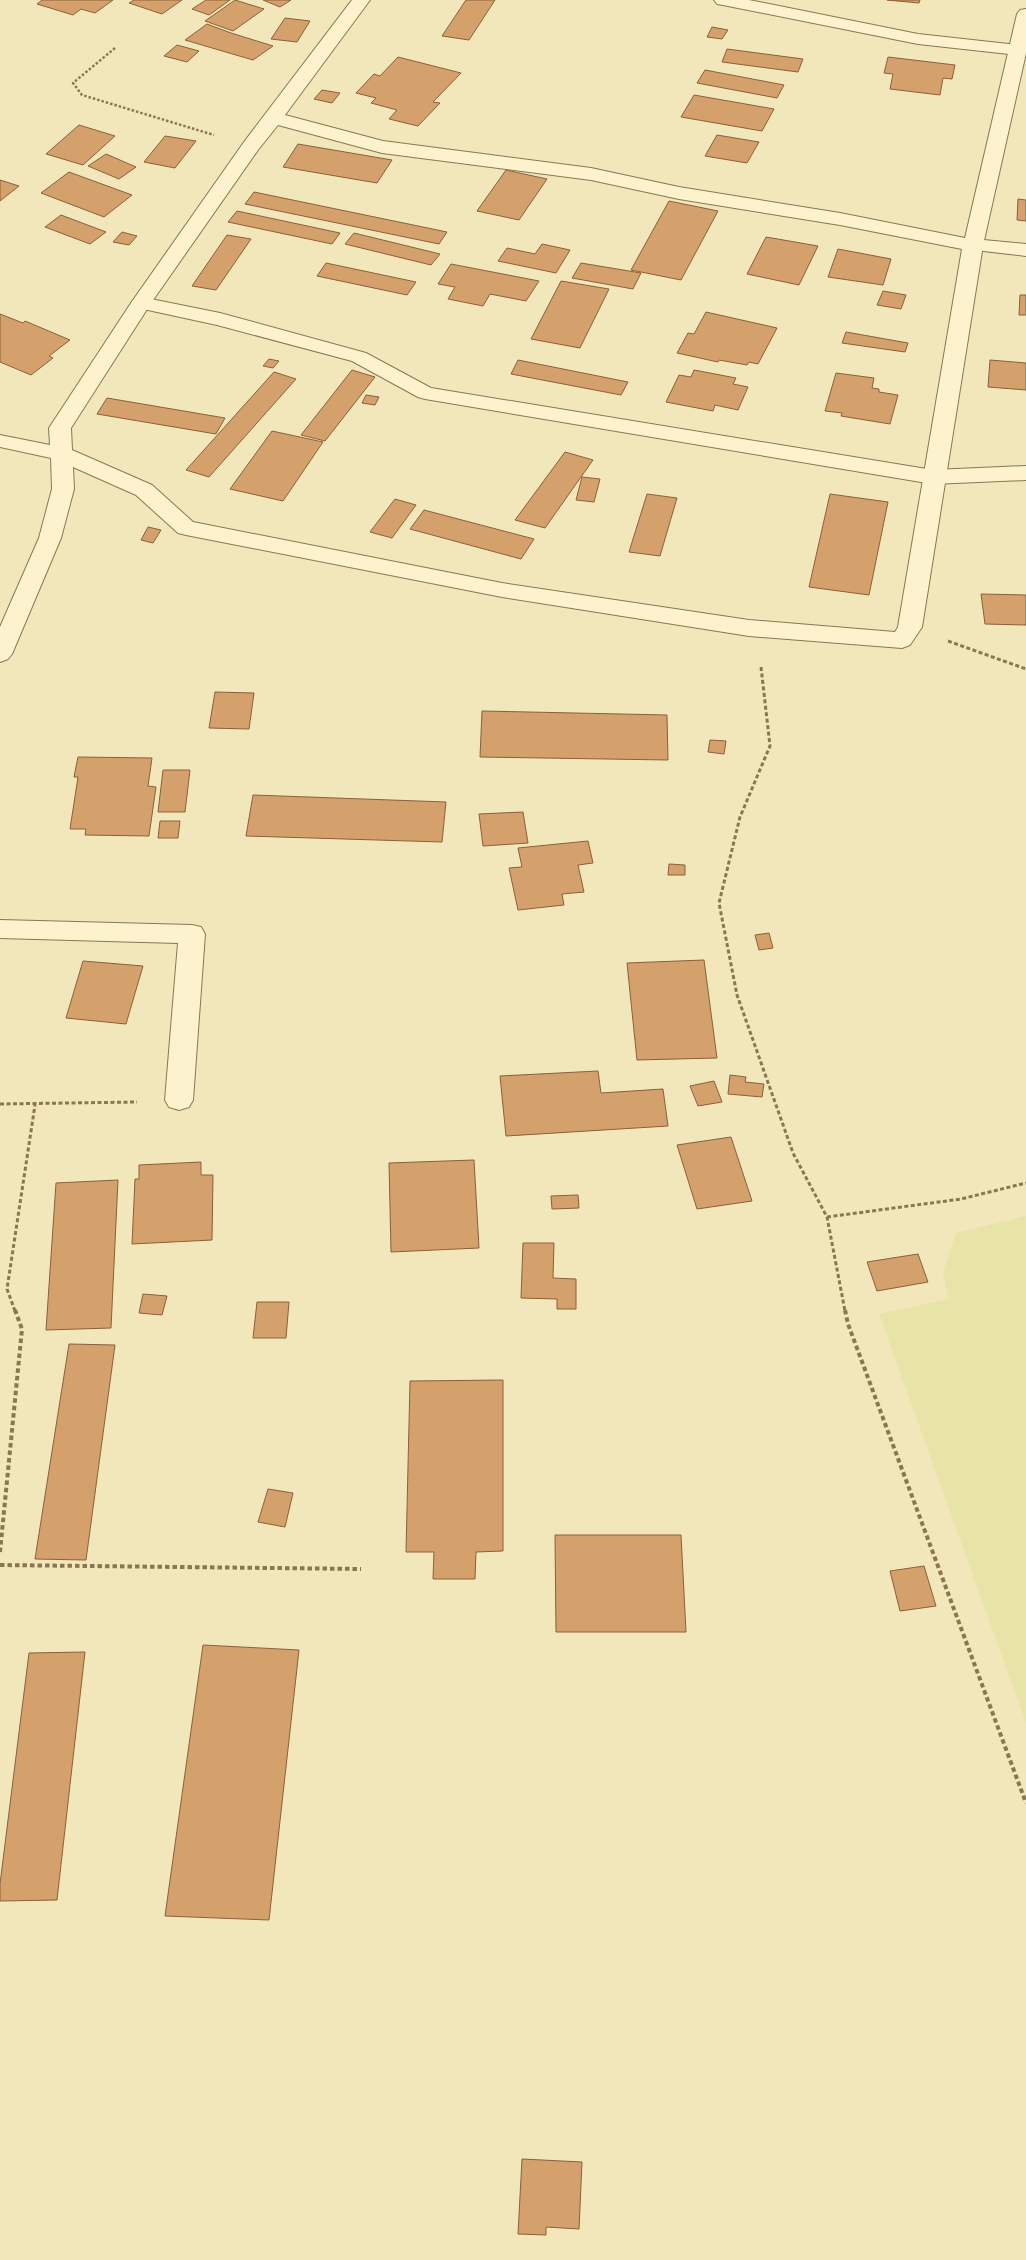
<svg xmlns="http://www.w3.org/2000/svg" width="1026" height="2260" font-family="'Noto Serif',serif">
  <rect width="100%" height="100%" fill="#f2e6bb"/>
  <path fill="#e8e4a7" d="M1026,1216V1723L879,1314L949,1299L943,1273L956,1233Z"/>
  <g fill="#d4a16c" stroke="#8c6037">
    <path d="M42,0H113L95,13L81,9L73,15L37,4Z"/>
    <path d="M134,0H182L162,14L129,3Z"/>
    <path d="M206,0H230L209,15L192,9Z"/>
    <path d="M235,0L264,9L233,31L205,21Z"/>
    <path d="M263,0H291L280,7Z"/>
    <path d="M466,0H495L469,40L442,36Z"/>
    <path d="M887,0H920L919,3Z"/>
    <path d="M285,18L310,21L297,42L271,39Z"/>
    <path d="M207,24L231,33L273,46L253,60L185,40Z"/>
    <path d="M712,27L728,30L722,39L707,37Z"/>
    <path d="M177,45L199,51L187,62L164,56Z"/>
    <path d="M727,49L803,59L798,72L722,62Z"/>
    <path d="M398,57L461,73L433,102L440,103L418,126L389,119L397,110L371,103L376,98L356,93L374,74L380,76Z"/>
    <path d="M888,57L955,65L952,79L943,78L940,95L890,89L893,74L884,73Z"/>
    <path d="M705,70L784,85L777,98L697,83Z"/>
    <path d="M322,90L340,93L332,103L314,99Z"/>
    <path d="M694,95L774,109L762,131L681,117Z"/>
    <path d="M79,125L115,136L83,165L46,154Z"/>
    <path d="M717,135L759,142L747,163L705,156Z"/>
    <path d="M165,136L196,141L175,168L144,162Z"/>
    <path d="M298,144L392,160L377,183L283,167Z"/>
    <path d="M106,154L136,167L119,179L88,166Z"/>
    <path d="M506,170L547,179L519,220L477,211Z"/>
    <path d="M69,172L132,195L104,217L41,193Z"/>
    <path d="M0,180L19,186L0,201Z"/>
    <path d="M254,192L447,232L439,244L245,204Z"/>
    <path d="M1018,199L1026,200V221L1017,220Z"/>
    <path d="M669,201L718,211L681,280L631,270Z"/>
    <path d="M237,211L340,233L332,244L228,222Z"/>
    <path d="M61,215L106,232L90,244L45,227Z"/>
    <path d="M122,232L137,236L129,245L113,242Z"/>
    <path d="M354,233L440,254L431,265L345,244Z"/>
    <path d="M227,235L251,239L216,290L192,286Z"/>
    <path d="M766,237L818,246L799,285L747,274Z"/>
    <path d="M542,244L570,250L556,273L498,261L507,248L535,254Z"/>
    <path d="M838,249L891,259L883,285L828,277Z"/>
    <path d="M326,263L416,282L407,295L317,276Z"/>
    <path d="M581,263L641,273L633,289L572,278Z"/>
    <path d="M451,264L539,281L526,301L490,294L483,306L448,299L455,287L438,284Z"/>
    <path d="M561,281L609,289L580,348L531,339Z"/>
    <path d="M883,291L906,295L901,309L877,305Z"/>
    <path d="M1020,295H1026V315H1019Z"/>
    <path d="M706,312L777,328L758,364L749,362L747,365L719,360L718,362L677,353L688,333L694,334Z"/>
    <path d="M0,314L23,323L25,321L70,340L49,356L53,358L31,375L0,362Z"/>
    <path d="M846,332L908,343L905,352L842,343Z"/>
    <path d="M269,359L279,361L273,368L263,366Z"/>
    <path d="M518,360L628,382L621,395L511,374Z"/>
    <path d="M990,360L1026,363V390L988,387Z"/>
    <path d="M352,370L375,377L325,441L301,435Z"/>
    <path d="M694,370L736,378L733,384L748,387L738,410L715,405L713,411L666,402L679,375L691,377Z"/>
    <path d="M274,372L296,379L209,477L186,470Z"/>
    <path d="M836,373L874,378L872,388L879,389V392L898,395L890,424L841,416L842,413L825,411Z"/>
    <path d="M366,395L379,397L375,405L362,403Z"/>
    <path d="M107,398L225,418L216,434L97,414Z"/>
    <path d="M272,431L323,442L283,501L230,489Z"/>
    <path d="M565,452L593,460L545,528L515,520Z"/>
    <path d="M582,477L600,479L594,502L576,500Z"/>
    <path d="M647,494L677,498L660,556L629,552Z"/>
    <path d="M830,494L888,502L869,595L809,587Z"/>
    <path d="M395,499L416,505L392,538L370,532Z"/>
    <path d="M424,510L534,539L521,559L410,529Z"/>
    <path d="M148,527L161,530L153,543L141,540Z"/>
    <path d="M981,594L1026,595V625L985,624Z"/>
    <path d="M215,692L254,693L249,729L209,728Z"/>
    <path d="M482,711L667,715L668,760L480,757Z"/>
    <path d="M710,740L726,741L724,754L708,752Z"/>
    <path d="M78,757L152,758L148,786L156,787L149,836L85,835L86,829H70L78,777H74Z"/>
    <path d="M163,770H190L185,812H158Z"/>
    <path d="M253,795L446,802L442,842L246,836Z"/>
    <path d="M523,812L528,843L483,846L479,814Z"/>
    <path d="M160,821H180L178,838H158Z"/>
    <path d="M588,841L593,863L578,865L584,892L562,894L564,905L518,910L509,868L522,867L518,848Z"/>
    <path d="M669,864L685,865V875H668Z"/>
    <path d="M769,933L773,948L759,950L755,935Z"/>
    <path d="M704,960L717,1058L637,1060L627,963Z"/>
    <path d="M83,961L143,966L126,1024L66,1018Z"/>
    <path d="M598,1071L601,1093L663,1089L668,1126L506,1136L500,1076Z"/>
    <path d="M730,1075L746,1077L745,1082L764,1084L762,1097L728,1094Z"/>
    <path d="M714,1081L722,1102L698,1106L690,1086Z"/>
    <path d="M731,1137L752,1201L697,1209L677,1145Z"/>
    <path d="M474,1160L479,1248L391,1252L389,1163Z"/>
    <path d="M201,1162V1175H213L212,1240L132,1244L135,1179H139V1165Z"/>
    <path d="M118,1180L111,1328L46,1330L56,1183Z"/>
    <path d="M578,1195L579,1208L552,1209L551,1196Z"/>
    <path d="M523,1243H554L553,1278L576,1279V1309H557V1299L521,1298Z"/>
    <path d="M918,1254L928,1282L877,1291L867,1262Z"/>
    <path d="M143,1294L167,1296L162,1315L139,1313Z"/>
    <path d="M257,1302H289L286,1338H253Z"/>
    <path d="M69,1344L115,1345L86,1560L35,1559Z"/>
    <path d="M503,1380V1551L476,1552L475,1579H433L434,1552H406L410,1381Z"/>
    <path d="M268,1489L293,1493L285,1527L258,1522Z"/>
    <path d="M555,1535H681L686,1632H556Z"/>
    <path d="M924,1566L936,1606L900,1611L890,1571Z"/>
    <path d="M203,1645L299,1650L269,1920L165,1916Z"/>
    <path d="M85,1652L57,1900L0,1901V1884L29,1653Z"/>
    <path d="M522,2159L582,2162L579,2229L546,2227V2235L518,2234Z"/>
  </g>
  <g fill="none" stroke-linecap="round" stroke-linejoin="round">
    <defs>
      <g id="lane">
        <path d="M714,0H749L918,34L1018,45L1024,46L1026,51L1018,55L918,44L723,5L717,4Z"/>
        <path d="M973,239L1026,244V256L966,249L963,245L966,241Z"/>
        <path d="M141,297L220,313L366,353L431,388L933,470L1026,466V480L933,484L425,399L418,397L352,361L217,325L134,307L131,303L134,299Z"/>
        <path d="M0,920L192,925L201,927L205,934L193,1100L189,1107L179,1110L169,1107L165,1100L178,943L0,938Z"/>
      </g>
      <path id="street" d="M352,0H370L285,115L383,141L591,168L679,187L840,213L965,238L1017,14L1020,10L1026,9V53L983,245L922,627L910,645L902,648L749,636L502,597L186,535L178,533L136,495L73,467L74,489L61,538L12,654L8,659L0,662V627L39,538L52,489L51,458L0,447V435L50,445L49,428L131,303L244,142ZM278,125L382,153L591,180L679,199L840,225L962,249L898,627L895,632L749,620L502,583L193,522L152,485L72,450L71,428L151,303L258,150Z"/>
    </defs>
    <use href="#lane" stroke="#8a7653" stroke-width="2"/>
    <use href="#street" stroke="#8a7653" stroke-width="2"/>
    <path stroke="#8a7653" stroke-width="2.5" stroke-dasharray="2.5 2" stroke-linecap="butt" d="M115,48L73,83L82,95L214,135"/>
    <g stroke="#8a7653" stroke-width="3" stroke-dasharray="4 2.5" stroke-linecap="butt">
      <path d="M948,641L1026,669"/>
      <path d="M761,667L770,746L740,817L719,903L737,995L793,1153L827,1217L845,1311"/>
      <path d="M0,1104L137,1102"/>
      <path d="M827,1217L961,1199L1026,1183"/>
      <path d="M15,1311L7,1289L35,1105"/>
    </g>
    <g stroke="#8a7653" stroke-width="4" stroke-dasharray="4.5 3" stroke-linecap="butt">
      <path d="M845,1310L848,1324L1026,1803"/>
      <path d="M0,1552L22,1329L15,1310"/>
      <path d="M0,1565L361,1569"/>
    </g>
    <use href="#lane" fill="#fcf3ce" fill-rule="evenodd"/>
    <use href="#street" fill="#fcf3ce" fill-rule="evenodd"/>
  </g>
</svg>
